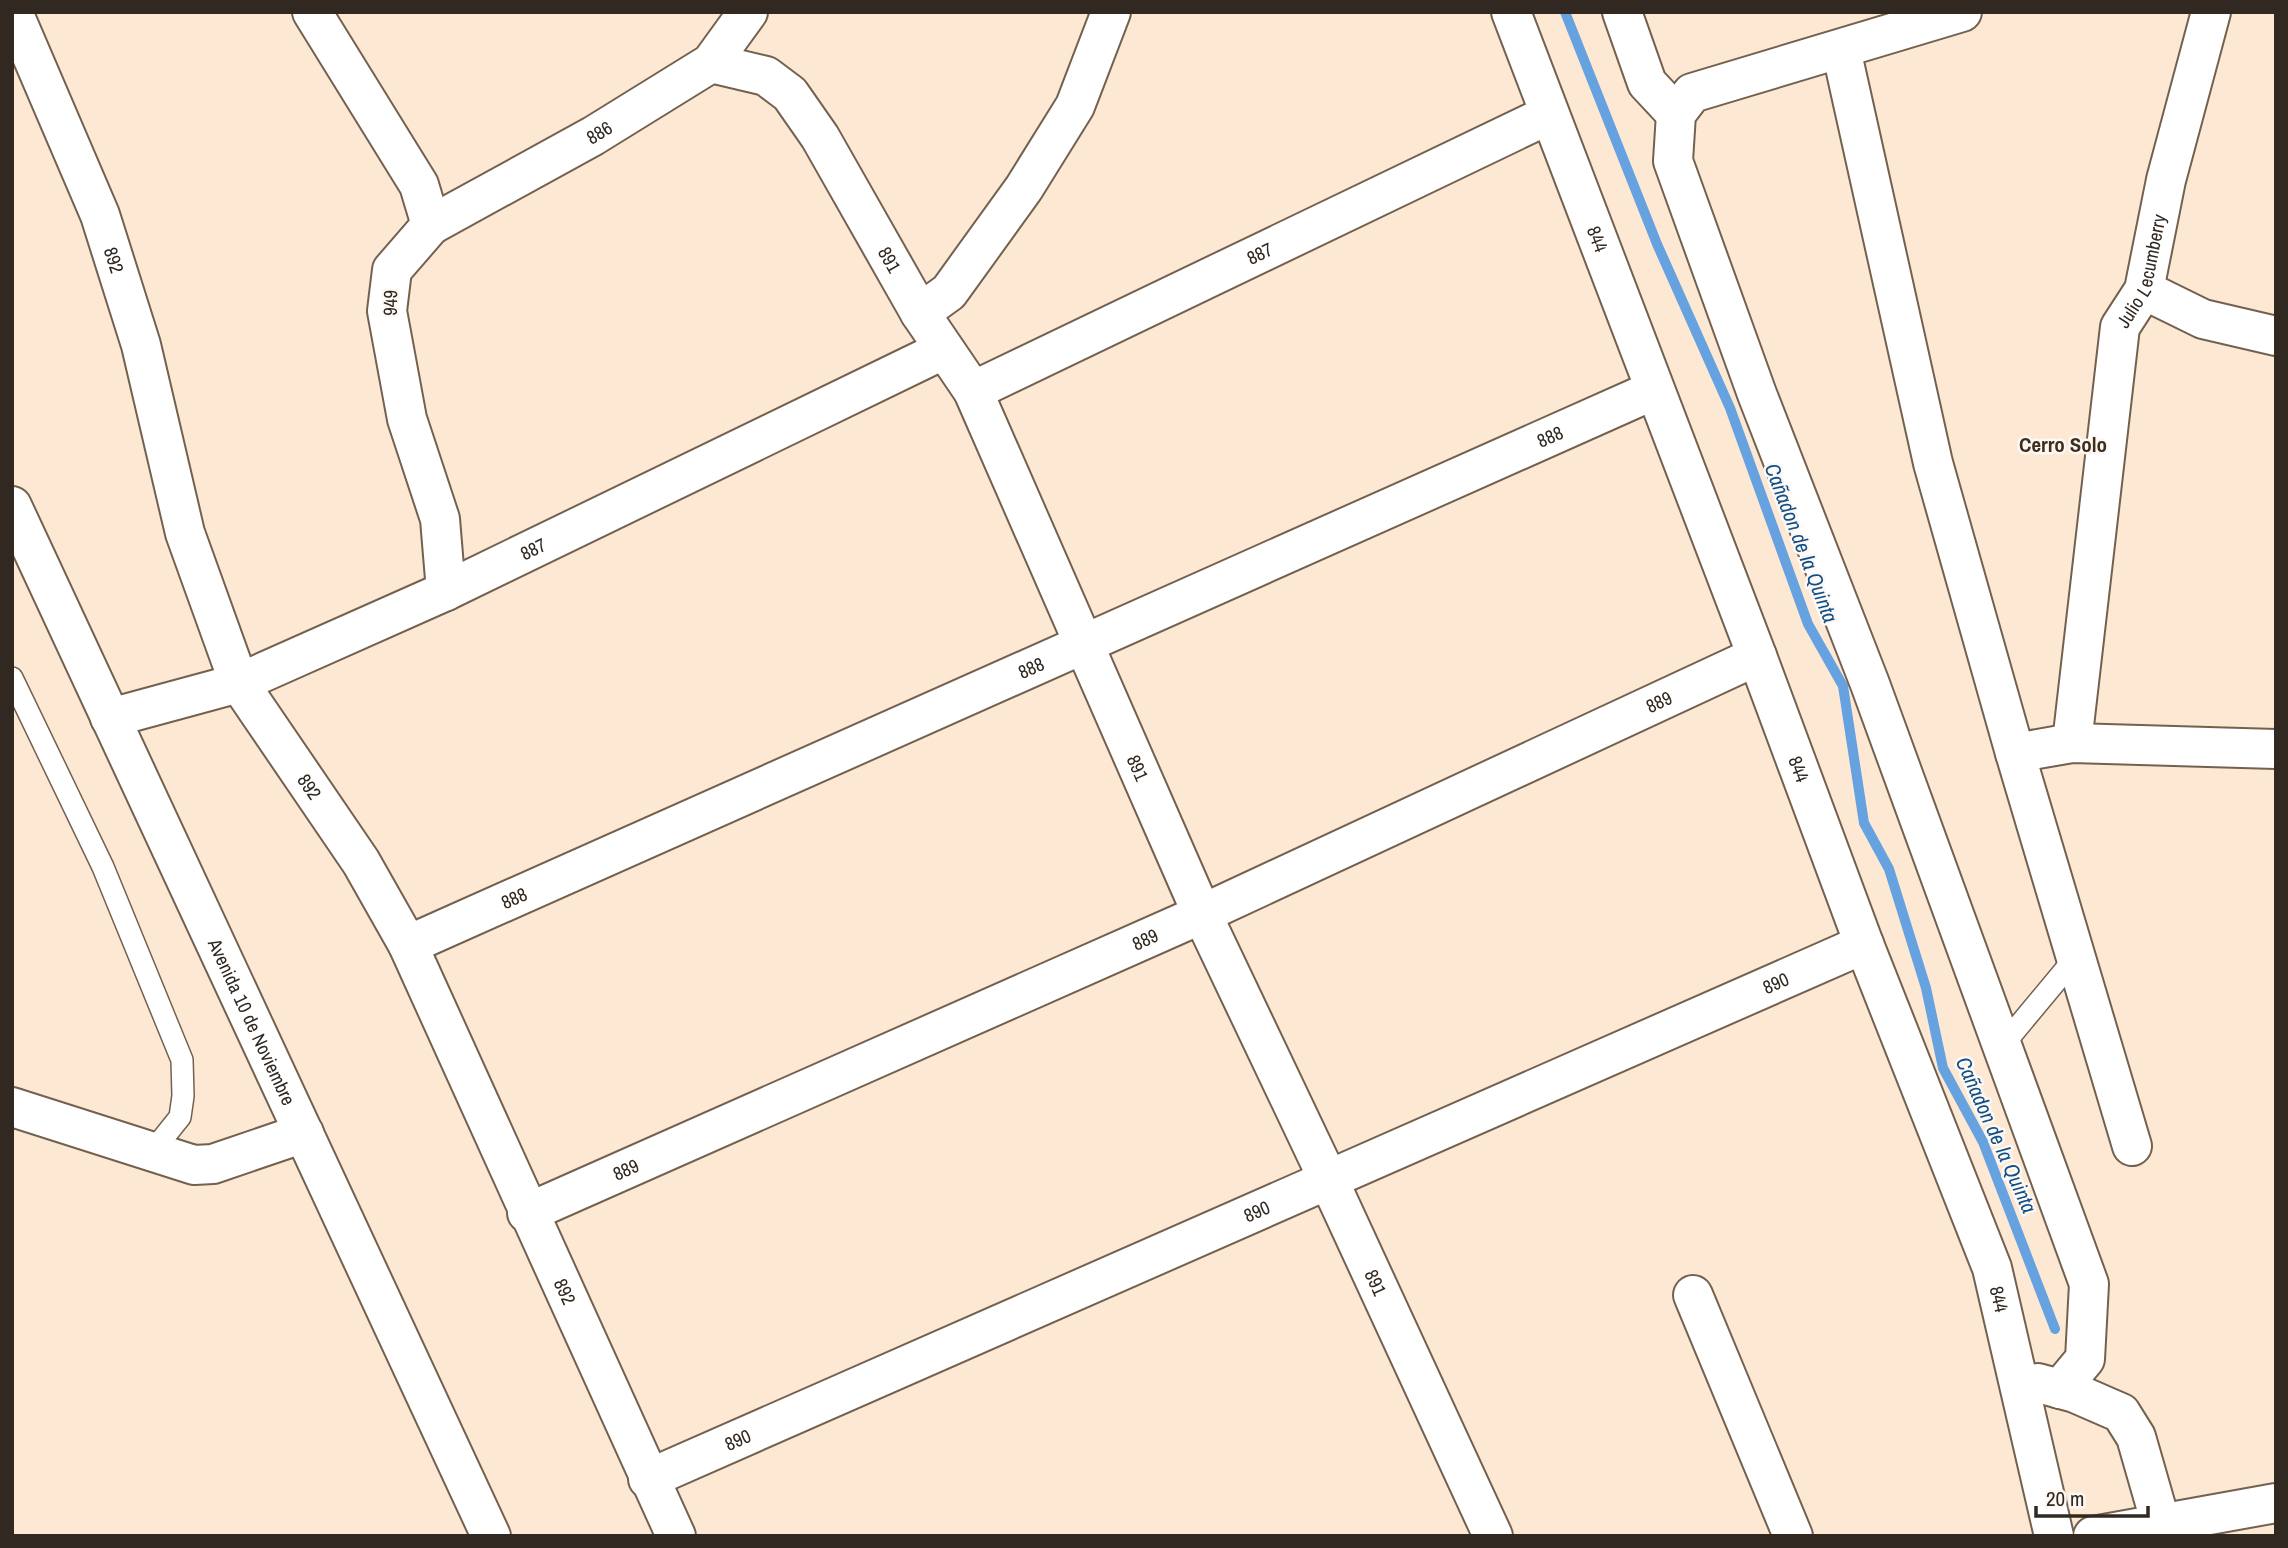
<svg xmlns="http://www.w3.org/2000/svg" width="2288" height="1548" font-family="'Archivo Narrow',sans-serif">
  <rect width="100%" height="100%" fill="#fde8d4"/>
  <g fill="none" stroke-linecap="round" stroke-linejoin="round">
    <path stroke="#66a2df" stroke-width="10" d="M1565,12L1657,244L1730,408L1808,624L1843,686L1864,823L1889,869L1926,988L1943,1068L1983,1142L2055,1329"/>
    <defs>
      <g id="lane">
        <path d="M12,678L103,867L182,1060L183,1096L180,1117L152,1152"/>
        <path d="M2002,1046L2076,957"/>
      </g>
      <g id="street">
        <path id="s1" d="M13,12L100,215L141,345L185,533L239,683L361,862L408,945L676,1536"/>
        <path d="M312,12L419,185L431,225L392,270L387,311L407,419L440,519L446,591"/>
        <path id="s2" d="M1511,12L1757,656L1864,944L1992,1268L2054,1536"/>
        <path d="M1622,12L1647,83L1676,114"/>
        <path d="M1962,12L1692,93L1676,114L1673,161L1757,394L1870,684L2089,1284L2085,1359L2060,1389"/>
        <path d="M1841,49L1933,463L2015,753L2132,1146"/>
        <path id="s3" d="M711,63L766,76L790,94L820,137L920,313L973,391L1202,914L1329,1181L1493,1536"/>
        <path id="s4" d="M431,225L593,136L711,63L748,12"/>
        <path d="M2144,290L2203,319L2276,336"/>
        <path d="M920,313L949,292L1024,188L1075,106L1111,12"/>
        <path id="s5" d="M973,391L1548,115"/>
        <path id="s6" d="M110,718L239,683L446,591L943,350"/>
        <path id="s7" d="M2072,743L2120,327L2144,290L2166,180L2211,12"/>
        <path d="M2015,753L2072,743L2276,749"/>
        <path id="s8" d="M408,945L1654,390"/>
        <path d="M12,1107L194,1165L213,1164L304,1133"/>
        <path id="s9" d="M527,1213L1202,914L1757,656"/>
        <path d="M1693,1295L1793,1536"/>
        <path d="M2038,1383L2075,1393L2121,1413L2136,1437L2161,1524"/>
        <path id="s10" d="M648,1479L1864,944"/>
        <path d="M2093,1536L2276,1503"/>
      </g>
      <g id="secondary">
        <path id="s11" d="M12,506L491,1536"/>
      </g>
    </defs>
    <use href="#lane" stroke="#736150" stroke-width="24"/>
    <use href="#street" stroke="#736150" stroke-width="42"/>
    <use href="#secondary" stroke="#736150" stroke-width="42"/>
    <use href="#lane" stroke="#fff" stroke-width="21"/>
    <use href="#street" stroke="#fff" stroke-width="38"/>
    <use href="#secondary" stroke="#fff" stroke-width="38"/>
  </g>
  <g text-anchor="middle" stroke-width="5" stroke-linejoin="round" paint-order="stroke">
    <g font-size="19" fill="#302821" stroke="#fdf8f4">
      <text dy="7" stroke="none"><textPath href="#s4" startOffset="192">886</textPath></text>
      <text dy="7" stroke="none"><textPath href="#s2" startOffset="243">844</textPath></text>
      <text dy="7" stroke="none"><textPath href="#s5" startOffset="318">887</textPath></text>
      <text dy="7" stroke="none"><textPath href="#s3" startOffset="280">891</textPath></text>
      <text dy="7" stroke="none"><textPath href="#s1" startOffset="268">892</textPath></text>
      <text dy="7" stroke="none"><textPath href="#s7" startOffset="480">Julio Lecumberry</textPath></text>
      <text transform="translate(390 303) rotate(-89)" y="7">949</text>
      <text dy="7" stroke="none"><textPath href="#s8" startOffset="1250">888</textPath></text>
      <text dy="7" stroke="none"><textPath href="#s6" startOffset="457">887</textPath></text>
      <text dy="7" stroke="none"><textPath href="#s8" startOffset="682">888</textPath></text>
      <text dy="7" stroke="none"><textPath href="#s9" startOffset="1242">889</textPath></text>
      <text dy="7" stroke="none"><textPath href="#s3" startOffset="847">891</textPath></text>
      <text dy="7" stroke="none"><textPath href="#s2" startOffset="810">844</textPath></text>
      <text dy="7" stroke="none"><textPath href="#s1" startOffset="835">892</textPath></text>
      <text dy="7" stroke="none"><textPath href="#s8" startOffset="116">888</textPath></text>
      <text dy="7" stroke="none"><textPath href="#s9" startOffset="676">889</textPath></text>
      <text dy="7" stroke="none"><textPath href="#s10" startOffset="1232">890</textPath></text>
      <text dy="7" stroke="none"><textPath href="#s11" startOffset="569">Avenida 10 de Noviembre</textPath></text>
      <text dy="7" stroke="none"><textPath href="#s9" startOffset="108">889</textPath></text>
      <text dy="7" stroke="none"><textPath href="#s10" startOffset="665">890</textPath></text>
      <text dy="7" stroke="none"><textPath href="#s3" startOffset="1414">891</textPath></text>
      <text dy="7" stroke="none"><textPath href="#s1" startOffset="1402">892</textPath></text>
      <text dy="7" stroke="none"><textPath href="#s2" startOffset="1377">844</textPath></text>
      <text dy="7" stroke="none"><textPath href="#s10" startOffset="98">890</textPath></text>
    </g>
    <g font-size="21" font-weight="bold" fill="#3d2e1e" stroke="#fdf8f4">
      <text x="2063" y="452">Cerro Solo</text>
    </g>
    <g font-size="21" font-style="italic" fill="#0f5089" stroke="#fdf8f4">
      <text transform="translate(1801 543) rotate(69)" y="7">Cañadon de la Quinta</text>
      <text transform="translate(1996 1135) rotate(66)" y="7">Cañadon de la Quinta</text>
    </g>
  </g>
  <rect width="2288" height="1548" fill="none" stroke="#302821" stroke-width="28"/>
  <path d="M2036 1506v10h112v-10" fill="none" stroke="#302821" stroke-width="3.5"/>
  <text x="2046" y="1506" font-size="21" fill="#302821" stroke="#fdf8f4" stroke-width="5" paint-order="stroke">20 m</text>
</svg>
